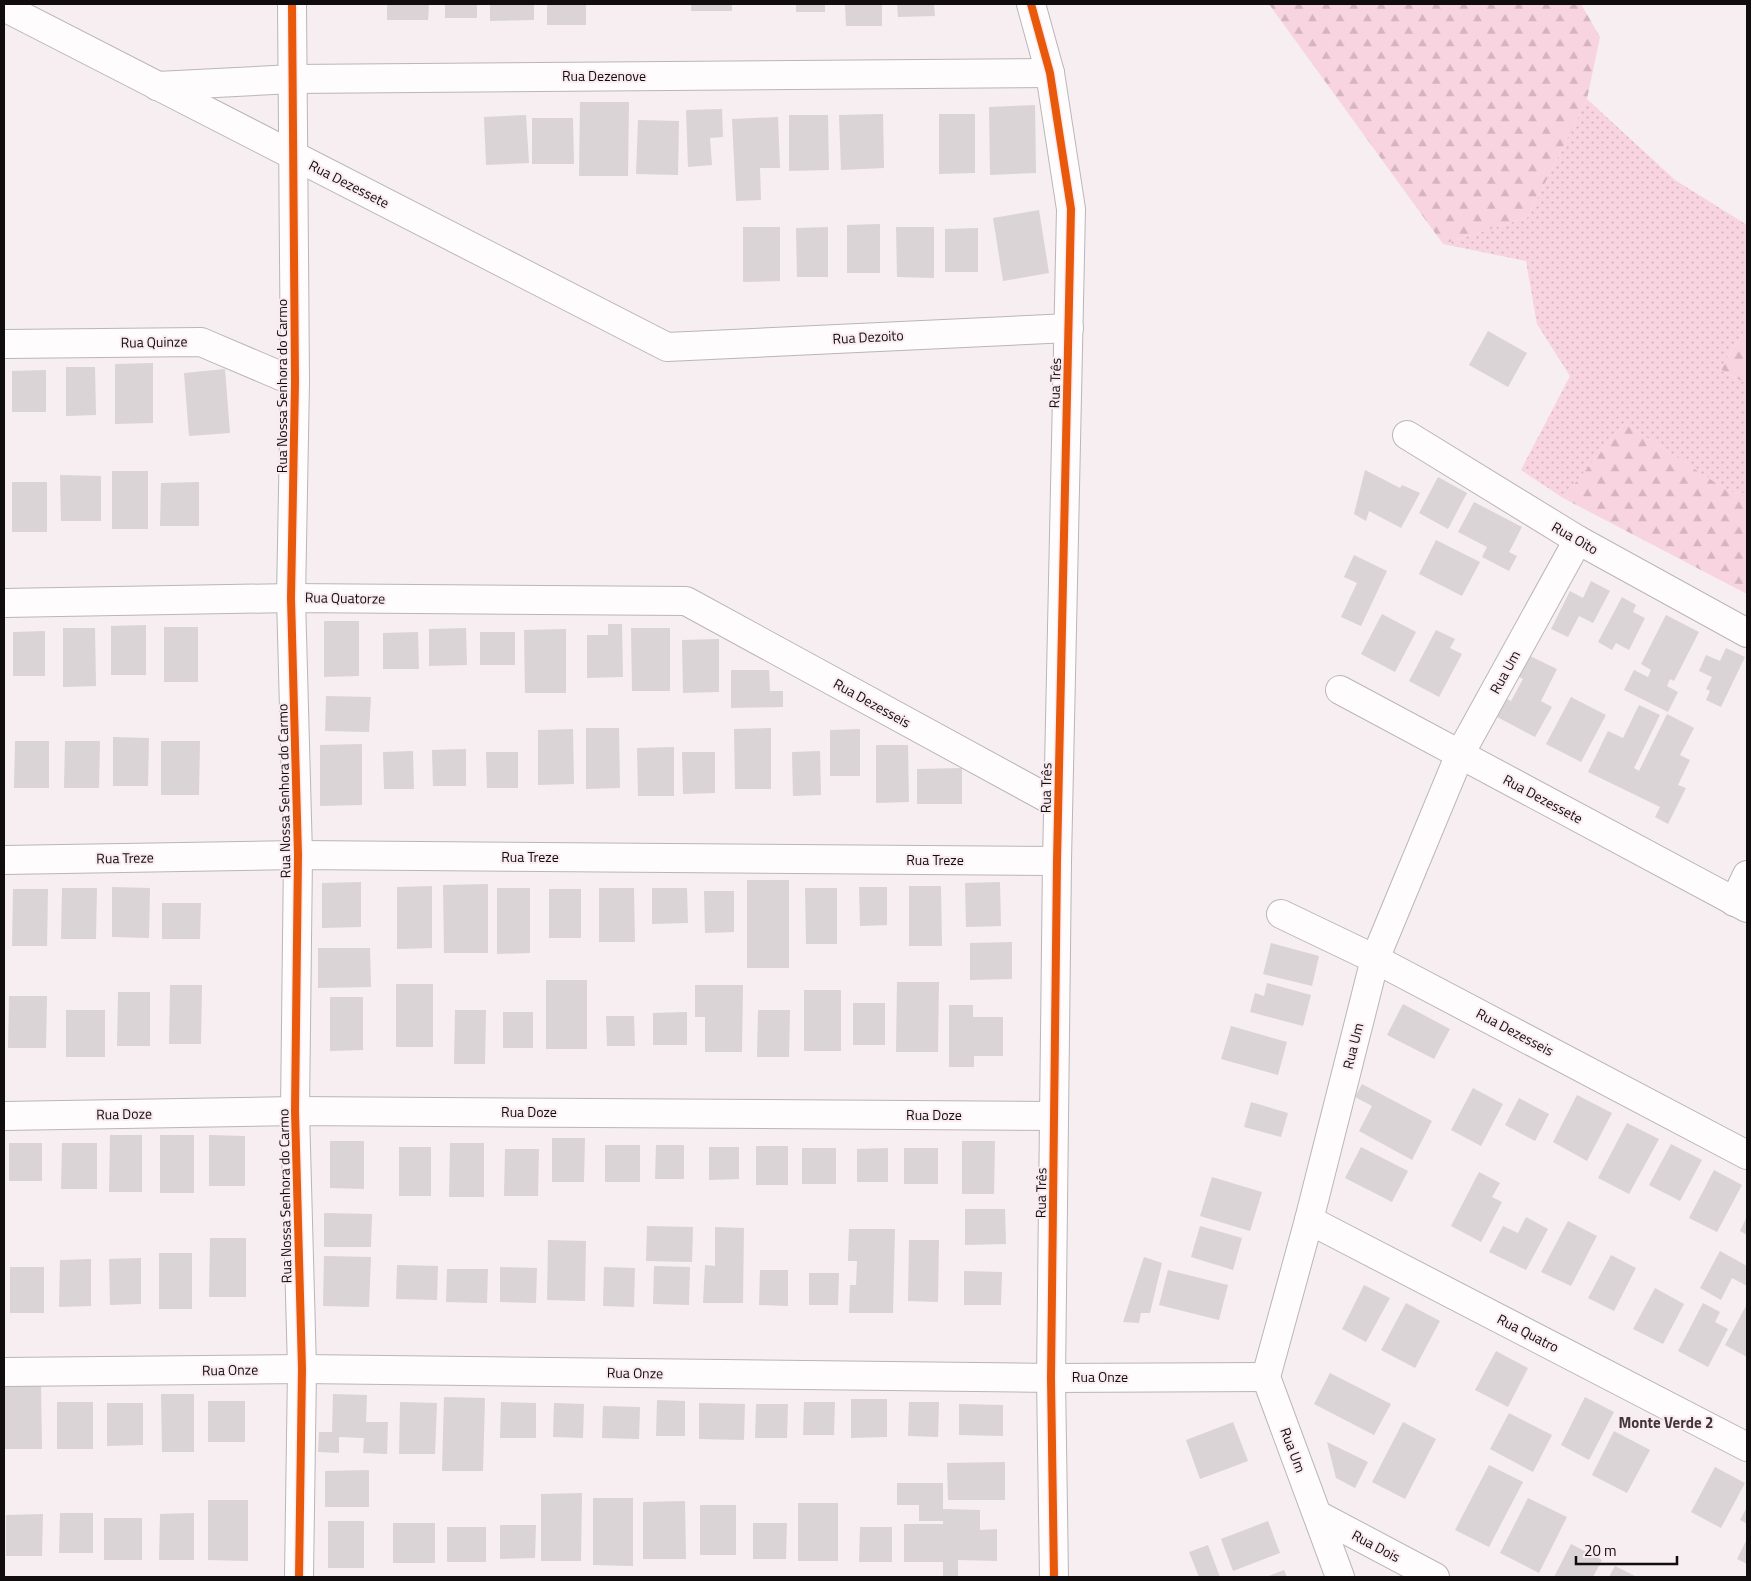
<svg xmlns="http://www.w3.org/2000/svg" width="1751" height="1581" font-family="'Titillium Web',sans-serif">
  <defs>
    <pattern id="grass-dots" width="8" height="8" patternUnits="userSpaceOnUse" patternTransform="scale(1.25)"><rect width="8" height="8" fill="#f8d3e0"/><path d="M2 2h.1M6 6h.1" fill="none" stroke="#d4b4bf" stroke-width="1.8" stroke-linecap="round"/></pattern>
    <pattern id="forest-firs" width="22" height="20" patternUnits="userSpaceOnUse" patternTransform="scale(1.25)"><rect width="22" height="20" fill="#f8d3e0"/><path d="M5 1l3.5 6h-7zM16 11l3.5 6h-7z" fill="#d4b4bf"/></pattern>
  </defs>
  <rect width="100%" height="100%" fill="#f6eef1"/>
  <path fill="url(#grass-dots)" d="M1587,99L1675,180L1747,225V327L1720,369L1747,384V491L1746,493L1730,492L1624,423L1563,498L1521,470L1570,376L1537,324L1526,261L1443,244L1528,217Z"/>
  <g fill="url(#forest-firs)">
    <path d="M1269,4H1581L1600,37L1587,99L1528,217L1443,244Z"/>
    <path d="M1747,327V384L1720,369Z"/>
    <path d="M1624,423L1730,492L1745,493L1747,491V594L1563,498Z"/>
  </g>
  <g fill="#dad4d6">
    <path d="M387,4H429L428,20H387Z"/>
    <rect x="445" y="4" width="32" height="14"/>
    <path d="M490,4H534V20L490,21Z"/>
    <rect x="547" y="4" width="39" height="21"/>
    <rect x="691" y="4" width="41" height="7"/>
    <rect x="796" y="4" width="29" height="8"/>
    <path d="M845,4H882V26H846Z"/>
    <path d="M897,4H934L935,16L898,17Z"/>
    <path d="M580,102H629L628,176H579Z"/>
    <path d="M1035,105L1036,173L990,175L989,107Z"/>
    <path d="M722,109L723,137L710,138L712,165L688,167L686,110Z"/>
    <path d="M883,114L884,168L841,170L839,115Z"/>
    <path d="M939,114H975V173L939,174Z"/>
    <path d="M526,115L529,163L486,165L484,117Z"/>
    <path d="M789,115H828L829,170L789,171Z"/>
    <path d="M778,117L780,168H760L761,200L736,201L732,119Z"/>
    <path d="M532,118H573L574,164H532Z"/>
    <path d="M638,120L679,121L678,175L636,174Z"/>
    <path d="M1039,210L1049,273L1003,281L993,218Z"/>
    <path d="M880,224V273H847V225Z"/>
    <path d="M743,227H780V281L743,282Z"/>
    <path d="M828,227V277H797L796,228Z"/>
    <path d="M896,227H934V278L897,277Z"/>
    <path d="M978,228V272H945V229Z"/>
    <path d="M1488,331L1527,353L1508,387L1469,365Z"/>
    <path d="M153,363V423L115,424V364Z"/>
    <path d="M66,367H95L96,415L66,416Z"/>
    <path d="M225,369L230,433L189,436L184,373Z"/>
    <path d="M46,370V412H12V371Z"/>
    <path d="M1365,470L1400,488L1402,485L1420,493L1401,528L1369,511L1366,521L1354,514Z"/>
    <rect x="112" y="471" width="36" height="58"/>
    <path d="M60,475L101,476V521H61Z"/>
    <path d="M1438,477L1467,493L1448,529L1419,513Z"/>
    <rect x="12" y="482" width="35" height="50"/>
    <path d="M199,482V526H160L161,483Z"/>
    <path d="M1474,502L1522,527L1509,552L1517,556L1509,571L1482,557L1487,547L1458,532Z"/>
    <path d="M1436,540L1480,562L1462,596L1419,574Z"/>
    <path d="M1354,555L1387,571L1361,626L1341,617L1357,583L1344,577Z"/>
    <path d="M1591,581L1610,591L1593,623L1579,616L1568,637L1551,629L1570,591L1583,598Z"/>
    <path d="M1622,597L1636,605L1633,612L1645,618L1629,650L1616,643L1612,650L1598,642Z"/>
    <path d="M1382,614L1416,632L1395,672L1361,654Z"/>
    <path d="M1666,615L1699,632L1674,681L1670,679L1667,686L1678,692L1668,712L1624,690L1634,670L1648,677L1651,670L1641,664Z"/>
    <path d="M324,621H359V676L324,677Z"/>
    <path d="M608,624H622L623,677L587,678V635H608Z"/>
    <path d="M146,625V675H111V626Z"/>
    <rect x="164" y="627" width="34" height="55"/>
    <path d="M63,628H95L96,686L63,687Z"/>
    <path d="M466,628L467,665L429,666V629Z"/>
    <path d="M631,628H670V691H632Z"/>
    <path d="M566,629V693H525L524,630Z"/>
    <path d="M1436,630L1455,639L1450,648L1462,654L1439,697L1409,681Z"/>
    <path d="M45,631V676H13V632Z"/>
    <path d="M418,632L419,669H383V633Z"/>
    <rect x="480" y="632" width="35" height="33"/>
    <path d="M719,639V692L683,693L682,640Z"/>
    <path d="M1726,648L1745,657L1721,707L1706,700L1710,691L1706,689L1712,677L1699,671L1706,655L1720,661Z"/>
    <path d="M1530,656L1557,669L1541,701L1552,707L1535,737L1497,717L1507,699L1511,701L1523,679L1519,677Z"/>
    <path d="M731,670H769L770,691H783V707L731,708Z"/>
    <path d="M326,696L371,697L369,732L325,731Z"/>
    <path d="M1571,697L1606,715L1581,762L1546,744Z"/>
    <path d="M1639,705L1660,715L1634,768L1639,771L1667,714L1694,728L1680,755L1690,760L1678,785L1686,788L1668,824L1655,817L1660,807L1588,772L1608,731L1623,738Z"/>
    <path d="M586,728H619L620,788L586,789Z"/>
    <path d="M771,728V789H735L734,729Z"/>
    <path d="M573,729L574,784L538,785V730Z"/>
    <path d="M860,729V776H830V730Z"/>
    <path d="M113,737L149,738L148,786H113Z"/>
    <path d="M15,741H49V788H14Z"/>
    <path d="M65,741H100L99,788H64Z"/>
    <path d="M161,741H200L199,795H161Z"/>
    <path d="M362,744V805L320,806V745Z"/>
    <path d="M876,745H908L909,802L876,803Z"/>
    <path d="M674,747V796H638L637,748Z"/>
    <path d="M466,749V786H433L432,750Z"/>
    <path d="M413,751L414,789H384L383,752Z"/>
    <path d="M820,751L821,795L793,796L792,752Z"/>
    <path d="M486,752H518V788H487Z"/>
    <path d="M682,752H715V793L683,794Z"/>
    <path d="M962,768V804H917V769Z"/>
    <rect x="747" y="880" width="42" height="88"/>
    <path d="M361,882V927L322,928V883Z"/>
    <path d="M1000,882L1001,926L966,927L965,883Z"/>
    <path d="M488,884V953H444L443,885Z"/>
    <path d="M432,886V948L397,949V887Z"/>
    <path d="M909,886H941L942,946H909Z"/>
    <path d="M112,887L150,888L149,938L112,937Z"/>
    <path d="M859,887H887V925L860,926Z"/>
    <path d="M62,888H97L96,939H61Z"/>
    <path d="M497,888H530V953L497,954Z"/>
    <path d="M599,888H634L635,942H599Z"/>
    <path d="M652,888H687L688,923L652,924Z"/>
    <path d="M805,888H837V944H806Z"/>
    <path d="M13,889H48L47,946H12Z"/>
    <rect x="549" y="889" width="32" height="49"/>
    <path d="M704,891H734V932L705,933Z"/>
    <path d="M162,903H201L200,939H162Z"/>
    <path d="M1012,942V979L970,980V943Z"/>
    <path d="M1271,943L1319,956L1312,986L1263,974Z"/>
    <path d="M318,948H370L371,987L318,988Z"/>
    <rect x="546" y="980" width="41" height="69"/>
    <path d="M897,982H939L938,1052H896Z"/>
    <path d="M1267,983L1311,995L1303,1026L1250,1012L1255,993L1264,996Z"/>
    <rect x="396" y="984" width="37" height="63"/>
    <path d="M170,985H202L201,1044H169Z"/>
    <path d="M695,985H743L742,1052H705V1017H695Z"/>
    <rect x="804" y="990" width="37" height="61"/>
    <path d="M118,992H150V1046H117Z"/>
    <path d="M9,996H47L46,1048H8Z"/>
    <path d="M330,997H363V1050L330,1051Z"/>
    <rect x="853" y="1003" width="32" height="42"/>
    <path d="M1403,1004L1450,1029L1434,1059L1387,1035Z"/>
    <path d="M949,1005H973V1017H1003V1056H974V1067H949Z"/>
    <rect x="66" y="1010" width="39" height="47"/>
    <path d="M455,1010H486L485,1064H454Z"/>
    <path d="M758,1010H790L789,1057H757Z"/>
    <rect x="503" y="1012" width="30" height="36"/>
    <path d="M687,1012V1045H653V1013Z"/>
    <path d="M606,1016H634L635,1046H607Z"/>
    <path d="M1231,1026L1287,1042L1278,1075L1221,1059Z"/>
    <path d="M1362,1084L1432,1121L1412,1160L1359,1131L1372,1106L1355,1097Z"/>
    <path d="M1473,1088L1503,1104L1481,1146L1451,1130Z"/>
    <path d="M1577,1095L1612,1113L1587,1161L1553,1142Z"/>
    <path d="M1519,1098L1549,1114L1535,1141L1505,1125Z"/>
    <path d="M1251,1102L1288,1113L1281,1137L1244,1127Z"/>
    <path d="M1627,1123L1659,1139L1629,1194L1598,1178Z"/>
    <path d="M110,1135H142V1192H109Z"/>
    <rect x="160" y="1135" width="34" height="58"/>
    <path d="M209,1135L245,1136V1186H209Z"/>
    <path d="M552,1138H585L584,1182H552Z"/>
    <path d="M330,1141H364V1189L330,1188Z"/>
    <path d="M962,1141H995L994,1194H962Z"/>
    <rect x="9" y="1143" width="33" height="38"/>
    <path d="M62,1143H97V1189H61Z"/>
    <path d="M450,1143H484V1197H449Z"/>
    <path d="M1671,1144L1702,1160L1680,1201L1649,1185Z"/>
    <rect x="605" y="1145" width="35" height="37"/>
    <path d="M656,1145H684V1179H655Z"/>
    <rect x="756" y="1146" width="32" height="39"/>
    <rect x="399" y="1147" width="32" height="49"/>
    <path d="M709,1147H739V1179L709,1180Z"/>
    <path d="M1361,1147L1408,1171L1392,1202L1345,1178Z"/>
    <rect x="802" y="1148" width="34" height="36"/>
    <path d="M888,1148V1182H857V1149Z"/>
    <rect x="904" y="1148" width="34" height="36"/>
    <path d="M505,1149H539L538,1196H504Z"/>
    <path d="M1714,1170L1742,1185L1717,1232L1689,1218Z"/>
    <path d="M1479,1172L1500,1183L1492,1197L1502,1202L1481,1242L1451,1226Z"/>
    <path d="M1212,1177L1262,1192L1250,1231L1200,1216Z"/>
    <path d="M965,1209H1005L1006,1244L965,1245Z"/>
    <path d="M324,1213L372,1214L371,1247H324Z"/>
    <path d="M1747,1216V1235L1740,1231Z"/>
    <path d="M1526,1217L1548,1229L1526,1270L1489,1252L1503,1226L1518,1233Z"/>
    <path d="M1568,1221L1597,1236L1571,1286L1541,1272Z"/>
    <path d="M647,1226L693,1227L692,1262L646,1261Z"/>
    <path d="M1200,1226L1242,1238L1233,1270L1191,1257Z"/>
    <path d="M715,1227L744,1228L743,1303H703L705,1265L715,1266Z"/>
    <path d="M849,1229H895L893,1313H849L850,1285H856L857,1261H848Z"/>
    <path d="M210,1238H246V1297H209Z"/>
    <path d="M548,1240L586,1241L585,1301L547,1300Z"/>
    <path d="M909,1240H939L938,1302L908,1301Z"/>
    <path d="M1720,1251L1747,1266V1286L1732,1278L1721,1300L1700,1288Z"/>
    <rect x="159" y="1253" width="33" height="56"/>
    <path d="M1611,1255L1636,1268L1614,1311L1588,1298Z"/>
    <path d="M324,1256L371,1257L369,1307L323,1306Z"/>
    <path d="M1144,1257L1162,1263L1150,1313H1141L1139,1323L1123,1322Z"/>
    <path d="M141,1258V1304L110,1305L109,1259Z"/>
    <path d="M91,1259V1306L59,1307L60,1260Z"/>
    <path d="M397,1265L438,1266L437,1300L396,1299Z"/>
    <path d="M654,1266L690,1267L689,1305L653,1304Z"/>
    <rect x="10" y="1267" width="34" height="46"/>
    <path d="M500,1267L537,1268L536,1303L500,1302Z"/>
    <path d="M604,1267L635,1268L634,1307L603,1306Z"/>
    <path d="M447,1269H488L487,1303L446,1302Z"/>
    <path d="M760,1270H788V1306L759,1305Z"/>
    <path d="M1168,1270L1228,1285L1219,1320L1159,1305Z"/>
    <path d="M964,1271L1002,1272L1001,1305H964Z"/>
    <path d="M809,1273H839L838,1305H809Z"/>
    <path d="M1364,1285L1390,1298L1366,1342L1342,1329Z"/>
    <path d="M1655,1288L1684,1304L1663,1344L1633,1329Z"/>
    <path d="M1406,1303L1440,1321L1415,1368L1381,1350Z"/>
    <path d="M1703,1303L1720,1312L1715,1322L1728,1329L1708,1367L1678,1351Z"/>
    <path d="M1747,1304V1357L1725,1345Z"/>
    <path d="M1496,1351L1528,1368L1508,1407L1475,1390Z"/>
    <path d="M1330,1373L1391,1404L1374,1435L1314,1404Z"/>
    <path d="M4,1385H41L42,1449H4Z"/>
    <path d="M161,1394H194V1452H162Z"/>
    <path d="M333,1394L367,1395L366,1422H388L387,1454L363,1453L364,1438L339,1437V1453L318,1452L319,1432H332Z"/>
    <path d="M444,1397L485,1398L483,1471H442Z"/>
    <path d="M1585,1397L1614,1412L1589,1460L1561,1445Z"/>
    <path d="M851,1399H887V1437L851,1438Z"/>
    <path d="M657,1400L685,1401V1436H656Z"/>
    <rect x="208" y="1401" width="37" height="41"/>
    <rect x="57" y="1402" width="36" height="47"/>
    <path d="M400,1402L437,1403L435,1454H399Z"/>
    <path d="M501,1402L536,1403V1438H500Z"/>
    <path d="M804,1402H835L834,1435H803Z"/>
    <path d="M909,1402H939L938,1437L908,1436Z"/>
    <path d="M107,1403H143V1445L107,1446Z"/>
    <path d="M554,1403L584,1404L583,1438L553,1437Z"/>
    <path d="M699,1403L745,1404L744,1440L699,1439Z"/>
    <path d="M756,1404H788L787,1438H755Z"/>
    <path d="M959,1404L1003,1405V1436L959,1435Z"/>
    <path d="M603,1406L640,1407L639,1439L602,1438Z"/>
    <path d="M1509,1413L1552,1435L1533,1472L1490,1449Z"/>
    <path d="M1233,1422L1248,1461L1200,1479L1186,1440Z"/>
    <path d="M1403,1422L1436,1439L1405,1499L1372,1482Z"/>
    <path d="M1614,1431L1650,1450L1627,1493L1592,1475Z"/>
    <path d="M1327,1442L1368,1462L1355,1488L1336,1478Z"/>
    <path d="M1005,1462V1500H948L947,1463Z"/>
    <path d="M1489,1465L1523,1482L1489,1547L1455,1530Z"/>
    <path d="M1715,1467L1745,1483L1721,1528L1691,1512Z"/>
    <path d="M369,1470V1507H325V1471Z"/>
    <path d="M897,1483H943V1509L980,1510V1530L997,1529V1561L958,1560V1577H943V1562H904V1524H943V1521H919V1505H897Z"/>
    <path d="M582,1493L581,1561H541V1494Z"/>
    <path d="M593,1498H633V1566L593,1565Z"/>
    <path d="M1528,1498L1567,1517L1539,1573L1500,1553Z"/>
    <path d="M208,1500H248V1561L208,1560Z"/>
    <path d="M685,1501L686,1559H643V1502Z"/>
    <rect x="798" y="1503" width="40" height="58"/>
    <rect x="700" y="1505" width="36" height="50"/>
    <path d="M1747,1507V1524L1740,1520Z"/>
    <path d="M60,1513H93V1553H59Z"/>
    <path d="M194,1513V1560H159L160,1514Z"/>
    <path d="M43,1514L42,1556H6V1515Z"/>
    <rect x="104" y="1518" width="38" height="42"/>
    <rect x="328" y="1521" width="36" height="47"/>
    <path d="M1268,1521L1280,1553L1233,1571L1221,1539Z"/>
    <rect x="393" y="1523" width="42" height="40"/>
    <path d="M753,1523H787L786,1559H753Z"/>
    <path d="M500,1525H536L535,1558L500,1559Z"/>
    <rect x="447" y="1527" width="39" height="35"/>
    <path d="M860,1527H892V1562H859Z"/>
    <path d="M1747,1539V1564L1737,1559Z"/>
    <path d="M1571,1544L1602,1560L1593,1577H1554Z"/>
    <path d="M1208,1545L1220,1577H1199L1189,1552Z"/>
    <path d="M1615,1566L1637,1577H1609Z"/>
    <path d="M1284,1570L1287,1577H1266Z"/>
  </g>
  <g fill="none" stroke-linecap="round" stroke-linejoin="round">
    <defs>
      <g id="minor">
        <path d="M292,4L295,382L291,598L298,855L295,1111L302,1369L299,1577"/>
        <path d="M1031,4L1050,73L1071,209L1057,861L1051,1378L1054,1577"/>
        <path d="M4,7L667,347L1069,328"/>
        <path d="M157,86L293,79L1050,73"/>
        <path d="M4,344L201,342L295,382"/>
        <path d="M1407,435L1578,540L1747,633"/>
        <path d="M4,603L291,598L686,601L1058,804"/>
        <path d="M1340,690L1747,908"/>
        <path d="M4,860L298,855L1057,861"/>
        <path d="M1734,902L1747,875"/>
        <path d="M1281,914L1375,959L1747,1155"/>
        <path d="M4,1116L295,1111L1054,1116"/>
        <path d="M1309,1220L1747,1447"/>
        <path d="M4,1372L302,1369L1051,1378L1266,1377"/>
        <path d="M1318,1515L1435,1577"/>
        <path d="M1340,1577L1266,1377L1309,1220L1375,959L1460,754L1578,540"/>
      </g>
    </defs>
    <use href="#minor" stroke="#bbb5b7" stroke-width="30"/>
    <use href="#minor" stroke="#fefcfd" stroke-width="28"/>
    <defs>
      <g id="cycleway">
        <path d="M292,4L295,382L291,598L298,855L295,1111L302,1369L299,1577"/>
        <path d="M1031,4L1050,73L1071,209L1057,861L1051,1378L1054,1577"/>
      </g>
    </defs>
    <use href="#cycleway" stroke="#faebf0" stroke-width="11"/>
    <use href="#cycleway" stroke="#e8590c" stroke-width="8"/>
  </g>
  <g text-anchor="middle" stroke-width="4" stroke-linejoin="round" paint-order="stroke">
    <g font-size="14" fill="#110d0e" stroke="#faebf0">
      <text x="604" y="81">Rua Dezenove</text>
      <text transform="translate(349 184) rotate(27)" y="5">Rua Dezessete</text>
      <text transform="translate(868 337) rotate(-3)" y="5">Rua Dezoito</text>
      <text transform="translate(154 342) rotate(-1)" y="5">Rua Quinze</text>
      <text transform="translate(1055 383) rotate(-88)" y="5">Rua Três</text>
      <text transform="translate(282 386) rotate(-90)" y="5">Rua Nossa Senhora do Carmo</text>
      <text transform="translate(1575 538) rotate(30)" y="5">Rua Oito</text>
      <text transform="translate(345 598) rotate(1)" y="5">Rua Quatorze</text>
      <text transform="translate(1505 672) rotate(-61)" y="5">Rua Um</text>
      <text transform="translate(872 703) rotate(29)" y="5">Rua Dezesseis</text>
      <text transform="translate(1046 788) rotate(-89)" y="5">Rua Três</text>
      <text transform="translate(284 791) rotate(-91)" y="5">Rua Nossa Senhora do Carmo</text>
      <text transform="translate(1543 799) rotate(28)" y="5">Rua Dezessete</text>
      <text x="530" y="862">Rua Treze</text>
      <text transform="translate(125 858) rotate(-1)" y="5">Rua Treze</text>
      <text x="935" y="865">Rua Treze</text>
      <text transform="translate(1515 1032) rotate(28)" y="5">Rua Dezesseis</text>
      <text transform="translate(1353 1046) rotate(-76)" y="5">Rua Um</text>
      <text x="529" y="1117">Rua Doze</text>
      <text transform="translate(124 1114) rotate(-1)" y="5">Rua Doze</text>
      <text x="934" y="1120">Rua Doze</text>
      <text transform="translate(1041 1193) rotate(-89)" y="5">Rua Três</text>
      <text transform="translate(285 1196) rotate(-91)" y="5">Rua Nossa Senhora do Carmo</text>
      <text transform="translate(1528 1333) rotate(27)" y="5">Rua Quatro</text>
      <text transform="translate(230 1370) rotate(-1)" y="5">Rua Onze</text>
      <text transform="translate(635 1373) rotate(1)" y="5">Rua Onze</text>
      <text x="1100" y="1382">Rua Onze</text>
      <text transform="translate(1293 1450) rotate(69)" y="5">Rua Um</text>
      <text transform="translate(1376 1546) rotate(28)" y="5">Rua Dois</text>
    </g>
    <g font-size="15" font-weight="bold" fill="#413539" stroke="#faebf0">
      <text x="1666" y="1428">Monte Verde 2</text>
    </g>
  </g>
  <rect width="1751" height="1581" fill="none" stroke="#110d0e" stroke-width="10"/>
  <path d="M1576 1556v8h101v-8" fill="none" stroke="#110d0e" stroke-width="2.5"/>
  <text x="1584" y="1556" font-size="15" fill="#110d0e" stroke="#faebf0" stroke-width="4" paint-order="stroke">20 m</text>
</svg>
